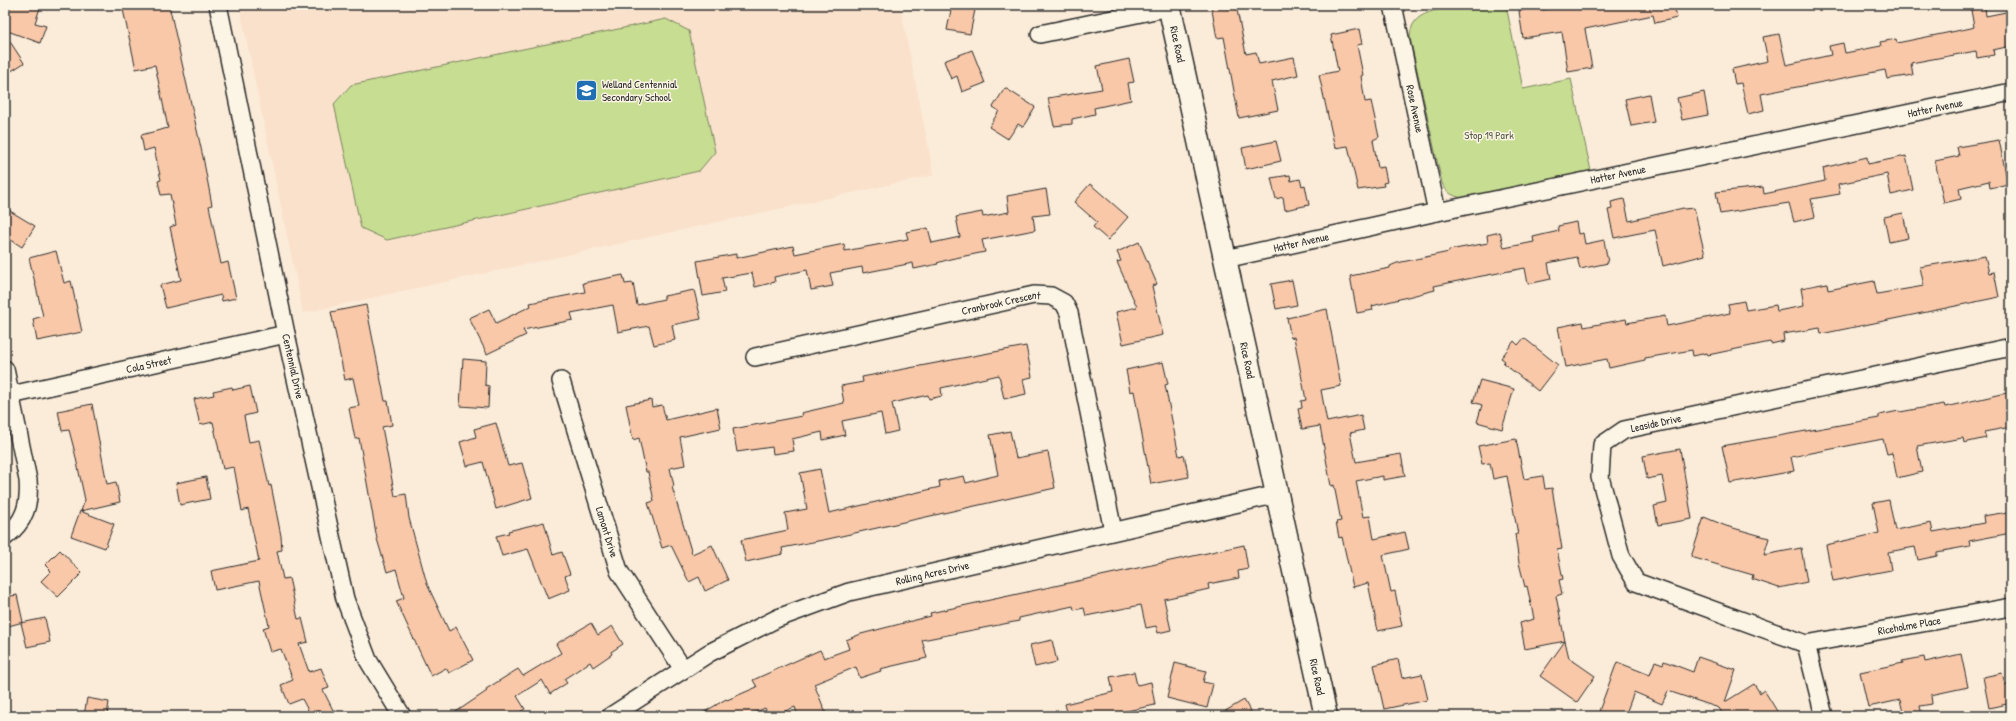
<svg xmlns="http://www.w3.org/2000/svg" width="2016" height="721" font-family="'Patrick Hand',sans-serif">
  <rect width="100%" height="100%" fill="#fbecd9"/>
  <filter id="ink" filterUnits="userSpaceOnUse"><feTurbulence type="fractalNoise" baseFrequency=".025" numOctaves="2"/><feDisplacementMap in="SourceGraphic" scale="8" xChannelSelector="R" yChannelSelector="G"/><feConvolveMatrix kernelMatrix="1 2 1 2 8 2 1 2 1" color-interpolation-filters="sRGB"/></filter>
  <g filter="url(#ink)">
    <path fill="#fae1cb" d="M239,5H900L934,175L303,313Z"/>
    <g fill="#c7dd92" stroke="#79845e">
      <path d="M1463,5H1506L1523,89L1571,79L1591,171L1463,198C1452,196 1447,193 1442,183L1410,38C1410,9 1441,10 1463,5Z"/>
      <path d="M666,19L689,31L715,152L699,171L387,240L361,228L334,104L351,85Z"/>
    </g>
    <g fill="#f9c8a9" stroke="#2b2b2b">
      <path d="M5,5H41L35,23L46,26L40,43L5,30Z"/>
      <path d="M122,5H169L203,157L212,205L209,206L221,264L228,262L236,298L222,301L221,295L166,308L160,285L181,280L170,227L176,225L170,194L161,195L158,181L161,180L154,148L144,151L141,135L168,128L155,65L136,69Z"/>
      <path d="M952,5H976L970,34L947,30Z"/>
      <path d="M1211,5H1236L1246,54L1256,52L1259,64L1294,57L1298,75L1272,81L1278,110L1239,118L1224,37L1217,38Z"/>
      <path d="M1567,5H1674L1677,18L1655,23L1653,15L1585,29L1592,68L1568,72L1562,32L1523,38L1519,11L1543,6V10Z"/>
      <path d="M1985,7L1986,16L2011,11V46L1993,50L1994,55L1977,58L1976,51L1911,63L1913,75L1887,79L1885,70L1761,94L1764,110L1748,114L1741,83L1735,84L1732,69L1768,61L1763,37L1779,34L1786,65L1831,55L1829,46L1843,43L1845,53L1881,46L1880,42L1896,39L1897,43L1971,28L1974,27L1971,10Z"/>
      <path d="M1359,29L1362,44L1357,45L1363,75L1361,76L1365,102L1371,101L1379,137L1373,140L1378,168L1384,167L1387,182L1383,183L1384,186L1358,190L1348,146L1335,148L1319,75L1338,71L1331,35Z"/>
      <path d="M5,34L24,63L5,75Z"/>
      <path d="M972,50L985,83L962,92L957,76L951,79L944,61Z"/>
      <path d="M1129,59L1134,82L1128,83L1131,100L1094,108L1095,114L1072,119V124L1054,126L1048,98L1102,89L1097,66Z"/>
      <path d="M1005,88L1035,107L1023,127L1018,124L1008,139L989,127L999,111L993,107Z"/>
      <path d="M1704,92L1708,115L1682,120L1677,98Z"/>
      <path d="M1649,94L1654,122L1631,126L1625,99Z"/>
      <path d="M1999,140L2008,184L1990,188L1989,181L1959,188L1961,199L1944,203L1935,161L1959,156L1957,147Z"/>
      <path d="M1276,141L1281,161L1246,169L1242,148Z"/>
      <path d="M1906,156L1913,190L1891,195L1887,174L1838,184L1840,194L1811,199L1815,217L1794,222L1789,203L1720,214L1716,192L1763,187L1764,194L1825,181L1823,168L1867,157L1868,164Z"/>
      <path d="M1290,175L1291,181L1300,179L1302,186L1305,185L1309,205L1285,210L1283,197L1276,199L1271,178Z"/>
      <path d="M1090,184L1128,217L1108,240L1093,227L1097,222L1074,202Z"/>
      <path d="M1046,189L1050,214L1033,216L1035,230L982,240L985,252L950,259L937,263L938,264L914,269L913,263L863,273L862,267L830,273L833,286L811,290L807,270L774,277L775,282L755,287L752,273L722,278L725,292L703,296L697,261L736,254V258L793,246L795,254L844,244L845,251L908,239L906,232L928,228L932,243L960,237L956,217L982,212L983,217L1009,212L1007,196Z"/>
      <path d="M1624,199L1629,221L1683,208L1685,209L1694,208L1705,255L1663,266L1655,230L1614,238L1608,210L1612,209L1611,202Z"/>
      <path d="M5,208L35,226L22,247L5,236Z"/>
      <path d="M1903,213L1908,238L1889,242L1884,217Z"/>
      <path d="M1576,222L1578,234L1583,233L1585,244L1604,240L1608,263L1580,269L1577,257L1548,263L1551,279L1528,284L1525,268L1477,277L1434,286L1435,290L1372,306L1373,310L1357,313L1350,276L1390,268V266L1397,263L1449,252V250L1488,243L1487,235L1500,232L1504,248L1534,242L1533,237L1559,231L1558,226Z"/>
      <path d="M1139,242L1157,284L1152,286L1163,335L1123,344L1116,312L1137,307L1117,262L1121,261L1117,252Z"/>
      <path d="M56,251L64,283L71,281L82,332L37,341L33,319L43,316L29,258Z"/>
      <path d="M1985,256L1989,273L1994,272L1999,297L1821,334L1820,328L1783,334L1784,341L1771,344L1770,342L1708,355L1707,353L1693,356L1692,350L1645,358V360L1609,368L1607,359L1566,367L1558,327L1583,322L1584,327L1626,319L1627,323L1665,316L1667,326L1730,313L1728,304L1744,301L1746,310L1776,305L1777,311L1804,306L1801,288L1827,283L1828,290L1874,281L1877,294L1924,286L1920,267Z"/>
      <path d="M623,275L625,284L633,283L637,305L664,299V296L694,290L701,319L672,325L675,340L654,345L649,326L618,332L613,305L571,313L573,320L523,330L526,335L487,354L469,318L489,309L496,323L531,306L530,303L585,292L583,283Z"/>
      <path d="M1292,280L1297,305L1276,309L1271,284Z"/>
      <path d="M366,305L385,401H388L392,425L382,427L395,496L406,494L409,518L427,584L449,631L456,627L473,660L449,673L446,668L431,676L396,601L404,598L396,569L387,572L377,539L359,438L355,439L349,408L359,406L353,378L345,380L331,312Z"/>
      <path d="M1327,309L1341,386L1321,390L1327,422L1361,415L1364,430L1350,433L1356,462L1401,454L1405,476L1383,480V476L1356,481L1363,517L1370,516L1374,539L1405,532L1409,549L1383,555L1391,592L1395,591L1402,626L1378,631L1368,583L1353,587L1342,537L1339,538L1336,522L1341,521L1334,485L1331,486L1320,426L1302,429L1298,409L1302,408L1301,401L1306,400L1294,337L1291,338L1287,318Z"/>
      <path d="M1524,338L1558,365L1538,391L1503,363L1505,361L1501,358L1514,341L1518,345Z"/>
      <path d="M1026,346L1032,377L1023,379L1026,394L1004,399L999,375L941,388L942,396L929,399L928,395L892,403L898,431L885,434L881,413L842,421L845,435L823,440L822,432L792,439L794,451L773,454L772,447L737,452L733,429L802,416L801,413L844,403L841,386L863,382L862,377Z"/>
      <path d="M463,359L486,361L485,385L489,386L488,408L460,406Z"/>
      <path d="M1163,362L1168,384L1165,385L1179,456L1184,455L1189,477L1151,484L1134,391L1130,392L1126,370Z"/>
      <path d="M1480,380L1514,389L1502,429L1477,422L1482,405L1473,402Z"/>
      <path d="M250,386L256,413L244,416L249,442L259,440L269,486L271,485L281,536L282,550L277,551L283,579L289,578L298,619L302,618L308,642L299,644L309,672L321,668L329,688L323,690L336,716H311L302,699L289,704L281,685L293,680L281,649L270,652L263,628L269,626L259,581L215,590L211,571L259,561L248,509L242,511L234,467L223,469L213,422L200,425L194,399L214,395L213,391L232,387L233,390Z"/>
      <path d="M2011,392V427L1984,432L1986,438L1964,443L1963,438L1917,446L1922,472L1897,478L1892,453L1887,454L1883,439L1791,457L1794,471L1730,483L1722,446L1879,418V415L1899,411L1900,412L1944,404L1945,407Z"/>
      <path d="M651,400L652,407L662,405L666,420L717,408L721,428L680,437L685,465L670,468L674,486L672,487L692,554L712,545L728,580L705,591L699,577L689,582L671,545L662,548L648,503L654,501L648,472H646L639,438L633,440L626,405Z"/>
      <path d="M92,404L107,484L116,482L120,502L81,511L85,500L74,449L69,430L62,431L58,411Z"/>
      <path d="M496,423L508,466L522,463L532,498L496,509L483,462L467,466L460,442L476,437L474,429Z"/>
      <path d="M1010,431L1016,458L1048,452L1055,488L828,539L782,548L783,554L746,562L741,540L788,530L785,513L807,509L800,473L820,469L829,513L940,487L939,481L964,476L966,483L998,475L990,435Z"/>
      <path d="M1516,439L1524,479L1543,476L1545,489L1552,488L1562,549L1557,550L1563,579L1559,580L1562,594L1556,596L1565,641L1525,649L1520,623L1534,619L1527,586L1525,587L1519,563L1515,534H1518L1507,476L1493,479L1490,463L1482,464L1478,446Z"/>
      <path d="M1680,449L1692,519L1658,525L1654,506L1667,503L1662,476L1647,479L1643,456Z"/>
      <path d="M206,477L210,499L180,505L176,483Z"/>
      <path d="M1889,500L1895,530L1931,523L1933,532L1984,523L1983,516L2008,512L2011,533L1969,541L1970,546L1937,552V556L1918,560L1915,547L1888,552L1891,570L1833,581L1826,545L1879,533L1873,503Z"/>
      <path d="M80,511L114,524L105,548L71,536Z"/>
      <path d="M1704,517L1726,526L1769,538L1764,555L1801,548L1807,582L1779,588L1752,579L1753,575L1691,557Z"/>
      <path d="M544,522L553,555L562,552L570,574L565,576L570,590L548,599L528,549L502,556L496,536L509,533L508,531Z"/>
      <path d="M1244,545L1248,569L1238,571L1239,578L1208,584L1209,589L1164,599L1171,630L1158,633L1156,626L1146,628L1141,605L1086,616L1084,608L1074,610L1073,606L1019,618V621L922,640L927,658L880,669L881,671L860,678L856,667L814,684L827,716H798L795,707L774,716H769L765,708L746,716H698L726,699L727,700L757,687L753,680L793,662L820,650L824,658L849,649L846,640L861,634L931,616L930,613Z"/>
      <path d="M60,550L82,573L58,597L41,581L51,571L45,565Z"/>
      <path d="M17,595L23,622L5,627V597Z"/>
      <path d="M45,618L50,642L27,647L21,623Z"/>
      <path d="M591,623L598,635L612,626L623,644L611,652L612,654L593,667L590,662L564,679L567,683L550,694L542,680L517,696L525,709L513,716H450L487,691L486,689L518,669L523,676L561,653L556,644Z"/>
      <path d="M1052,640L1057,662L1035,667L1030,645Z"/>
      <path d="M1565,641L1569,658L1595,676L1577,702L1540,676Z"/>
      <path d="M1961,654L1968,687L1931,695L1932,704L1920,706L1922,716H1904L1900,700L1868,707L1860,672L1903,663L1902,661L1924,657L1925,662Z"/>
      <path d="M1698,657L1736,670L1725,702L1754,684L1760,693L1764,690L1780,716H1724L1719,708L1668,691L1662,704L1634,692L1625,716H1613L1599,711L1617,662L1650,675L1655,661L1663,664L1664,661L1693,672Z"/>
      <path d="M1398,659L1402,678L1422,674L1428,700L1384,709L1374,665Z"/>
      <path d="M1175,663L1206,671L1203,682L1213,684L1207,708L1167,698Z"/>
      <path d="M1134,672L1137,685L1151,682L1155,705L1103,716H1068L1065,704L1113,692L1110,677Z"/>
      <path d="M2002,673L2005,685L2009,684L2011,703L1989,708L1983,677Z"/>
      <path d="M87,698L109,702L107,716H84Z"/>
      <path d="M1244,700L1253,716H1217Z"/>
    </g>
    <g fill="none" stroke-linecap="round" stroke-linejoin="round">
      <defs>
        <g id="minor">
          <path id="s1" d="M218,5L286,334L345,599L368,660L402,716"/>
          <path id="s2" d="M1393,5L1437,212"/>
          <path d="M1040,34L1170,7"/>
          <path id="s3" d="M1225,259L1437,212L2011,92"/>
          <path id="s4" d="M2011,347L1624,430L1602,445L1600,477L1621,556L1636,582L1806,644L2011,607"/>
          <path id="s5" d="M755,357L1034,295L1051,296L1064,303L1069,313L1113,531"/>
          <path d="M5,369L28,480C30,504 25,522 5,537"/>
          <path id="s6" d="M561,381L619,571L683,669"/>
          <path id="s7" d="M11,395L286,334"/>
          <path d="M1806,644L1824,716"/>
          <path id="s8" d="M611,716L709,653L778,618L849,592L1278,494"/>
        </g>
        <g id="secondary">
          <path id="s9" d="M1169,5L1326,716"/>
        </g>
      </defs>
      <use href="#minor" stroke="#2b2b2b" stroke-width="20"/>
      <use href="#secondary" stroke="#2b2b2b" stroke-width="25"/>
      <use href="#minor" stroke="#fcf5e5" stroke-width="17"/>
      <use href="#secondary" stroke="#fcf5e5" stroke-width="22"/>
    </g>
  </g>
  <defs>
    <symbol id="school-square" viewBox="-11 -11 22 22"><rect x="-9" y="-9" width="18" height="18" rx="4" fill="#1f6fb2" stroke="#fcf5e5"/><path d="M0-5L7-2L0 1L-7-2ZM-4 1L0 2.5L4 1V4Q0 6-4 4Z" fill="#fff"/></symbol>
  </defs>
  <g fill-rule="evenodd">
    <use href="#school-square" x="574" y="78" width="25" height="25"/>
  </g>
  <g text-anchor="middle" stroke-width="3" stroke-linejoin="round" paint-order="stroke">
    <g font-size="11" fill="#2b2b2b" stroke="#fcf5e5">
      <text dy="4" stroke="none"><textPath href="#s9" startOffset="40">Rice Road</textPath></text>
      <text dy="4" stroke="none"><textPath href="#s2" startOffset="106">Rose Avenue</textPath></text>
      <text dy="4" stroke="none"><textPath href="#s3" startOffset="726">Hatter Avenue</textPath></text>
      <text dy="4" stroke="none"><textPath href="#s3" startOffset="402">Hatter Avenue</textPath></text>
      <text dy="4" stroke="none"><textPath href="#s3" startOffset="78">Hatter Avenue</textPath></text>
      <text dy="4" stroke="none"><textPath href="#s5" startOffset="252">Cranbrook Crescent</textPath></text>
      <text dy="4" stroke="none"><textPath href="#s9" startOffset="364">Rice Road</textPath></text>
      <text dy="4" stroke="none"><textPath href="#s7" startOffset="141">Cola Street</textPath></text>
      <text dy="4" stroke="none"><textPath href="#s1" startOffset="369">Centennial Drive</textPath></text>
      <text transform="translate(1656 423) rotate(-12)" y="4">Leaside Drive</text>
      <text dy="4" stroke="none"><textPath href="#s6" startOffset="158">Lamont Drive</textPath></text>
      <text dy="4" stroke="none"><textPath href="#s8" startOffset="355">Rolling Acres Drive</textPath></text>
      <text dy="4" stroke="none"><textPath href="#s4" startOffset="852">Riceholme Place</textPath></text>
      <text dy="4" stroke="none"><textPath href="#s9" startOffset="688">Rice Road</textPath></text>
    </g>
    <g font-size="11" fill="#2b2b2b" stroke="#fcf5e5" text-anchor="start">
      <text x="602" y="88">Welland Centennial<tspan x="602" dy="13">Secondary School</tspan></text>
    </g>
    <g font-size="11" fill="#525845" stroke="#fcf5e5">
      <text x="1489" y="139">Stop 19 Park</text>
    </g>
  </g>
  <rect width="2016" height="721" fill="none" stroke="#fcf5e5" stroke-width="20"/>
  <rect x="10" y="10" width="1996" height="701" fill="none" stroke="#2b2b2b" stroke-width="1.5" filter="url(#ink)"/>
</svg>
